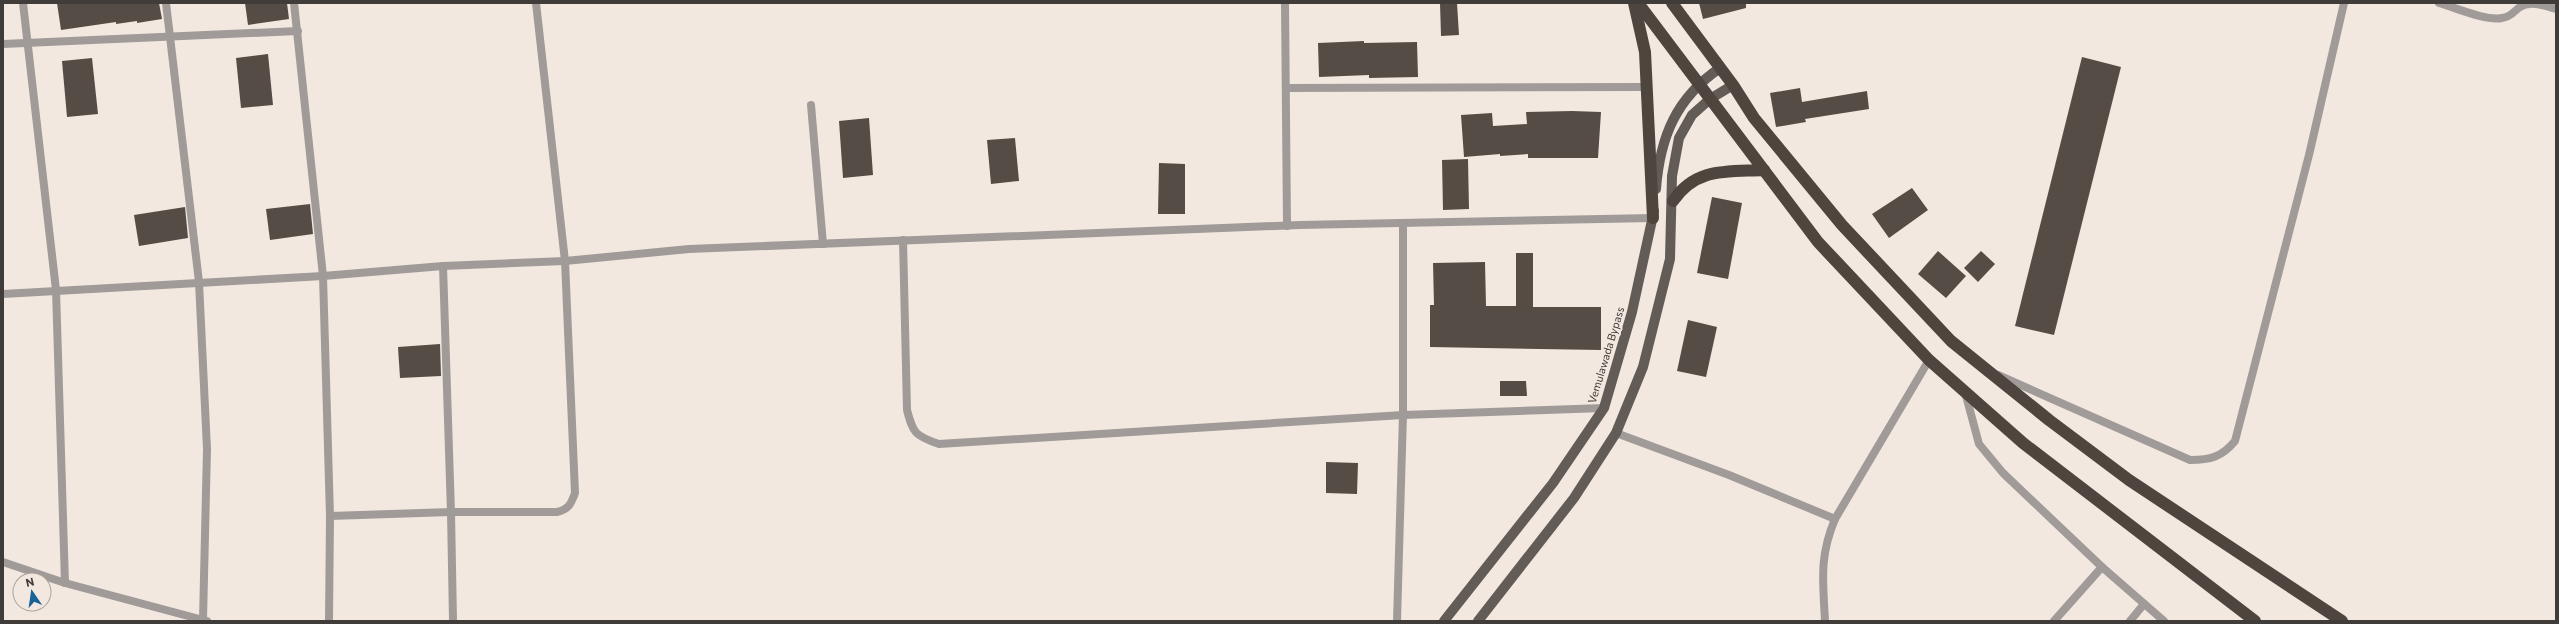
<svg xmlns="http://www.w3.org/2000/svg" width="2559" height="624" font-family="Commissioner,sans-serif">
  <rect width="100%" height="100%" fill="#f3e8e0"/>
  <g fill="#554c46">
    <path d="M57,3H159L162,19L137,23V21L116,24V22L61,30Z"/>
    <path d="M245,3H287L289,19L248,25Z"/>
    <path d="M1457,3L1459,35L1441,36L1440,4Z"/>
    <path d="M1699,3H1746V8L1703,19Z"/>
    <path d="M1364,41V43L1417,42L1418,77L1369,78V75L1319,77L1318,43Z"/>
    <path d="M268,54L273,105L241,108L236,58Z"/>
    <path d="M2082,57L2121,67L2054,335L2015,326Z"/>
    <path d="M92,58L98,114L67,117L62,61Z"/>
    <path d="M1800,88L1802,102L1867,91L1869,109L1805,119L1806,122L1776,127L1770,93Z"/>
    <path d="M1572,111L1601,112L1598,158H1528V154L1500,156V154L1464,157L1461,115L1492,113L1493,126L1527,124L1526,112Z"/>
    <path d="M869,118L873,175L843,178L839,121Z"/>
    <path d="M1015,138L1019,181L991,184L987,140Z"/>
    <path d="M1468,159L1469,209L1443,210L1442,160Z"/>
    <path d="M1159,163L1185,164V214H1158Z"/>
    <path d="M1912,188L1928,210L1889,238L1872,214Z"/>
    <path d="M1712,197L1742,203L1728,279L1697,273Z"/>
    <path d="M310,204L313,234L270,240L266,209Z"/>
    <path d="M185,207L188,238L139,246L134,215Z"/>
    <path d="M1938,251L1966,276L1946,298L1918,274Z"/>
    <path d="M1981,251L1995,264L1978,282L1964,268Z"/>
    <path d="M1516,253H1533V307H1601V350L1430,347V305H1434L1433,263L1485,262L1486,306H1516Z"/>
    <path d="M1688,320L1717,327L1706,377L1677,371Z"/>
    <path d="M440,344L441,376L400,378L398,347Z"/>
    <path d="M1500,381H1526L1527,396H1500Z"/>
    <path d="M1326,462L1358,463L1357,494L1326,493Z"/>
  </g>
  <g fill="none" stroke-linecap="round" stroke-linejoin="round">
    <g stroke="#a09b98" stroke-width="8">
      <path d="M2439,3C2456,8 2486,21 2502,18C2511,17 2514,11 2520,7C2530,0 2546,6 2556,9"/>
      <path d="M1998,375L2190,460C2210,460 2222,457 2235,441L2309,155L2344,3"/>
      <path d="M1965,392L1979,444L2003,473L2102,567L2164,621"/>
      <path d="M1616,433L1729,475L1835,519"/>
      <path d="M1825,621C1823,581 1819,557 1835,519L1929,360"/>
      <path d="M2054,621L2102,567"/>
      <path d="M2130,621L2144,604"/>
    </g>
    <g stroke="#a09b98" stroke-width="8">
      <path d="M23,3L56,290L65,583"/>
      <path d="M166,3L199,282L207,449L203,620"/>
      <path d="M294,3L323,276L330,516L329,621"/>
      <path d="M1285,3L1287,226"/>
      <path d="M3,44L298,31"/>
      <path d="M1286,88L1646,87"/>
      <path d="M811,105L823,244"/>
      <path d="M903,240L907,410C913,433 915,436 939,444L1403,415L1604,408"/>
      <path d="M3,294L323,276L443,266L565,261L689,249L1299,225L1653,218"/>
      <path d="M330,516L451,512L443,266"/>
      <path d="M3,562L65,583L207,621"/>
      <path d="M453,621L451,512H557C569,509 571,504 575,493L565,261L536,3"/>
      <path d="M1397,621L1403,415V224"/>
    </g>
    <g stroke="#635b56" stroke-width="10">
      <path d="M1656,189C1660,137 1676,98 1720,68"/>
      <path d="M1444,621L1553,483L1604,408L1632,312L1654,211"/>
      <path d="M1478,621L1574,498L1616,433L1643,367L1670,259L1672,176L1679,138L1692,115L1710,99L1733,85"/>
    </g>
    <g stroke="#4e453f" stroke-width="12">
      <path d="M1634,3L1645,52L1653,218"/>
      <path d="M1638,3L1818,242L1929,360L2023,443L2255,621"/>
      <path d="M1672,3L1733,85L1754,118L1842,225L1951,341L2049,420L2129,480L2342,621"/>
      <path d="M1673,201C1696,167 1727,172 1764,170"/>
    </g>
  </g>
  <g text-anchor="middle" stroke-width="4" stroke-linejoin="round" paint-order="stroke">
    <g font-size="11" fill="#403c39" stroke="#f3e8e0">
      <text transform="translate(1606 355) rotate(-73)" y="4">Vemulawada Bypass</text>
    </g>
  </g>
  <rect width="2559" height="624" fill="none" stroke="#403c39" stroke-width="8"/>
  <g transform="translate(32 592) rotate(347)"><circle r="19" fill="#f3e8e0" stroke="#aba39d"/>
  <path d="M0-3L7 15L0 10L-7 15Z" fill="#196296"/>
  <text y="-6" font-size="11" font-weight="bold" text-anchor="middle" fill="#403c39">N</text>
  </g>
</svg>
